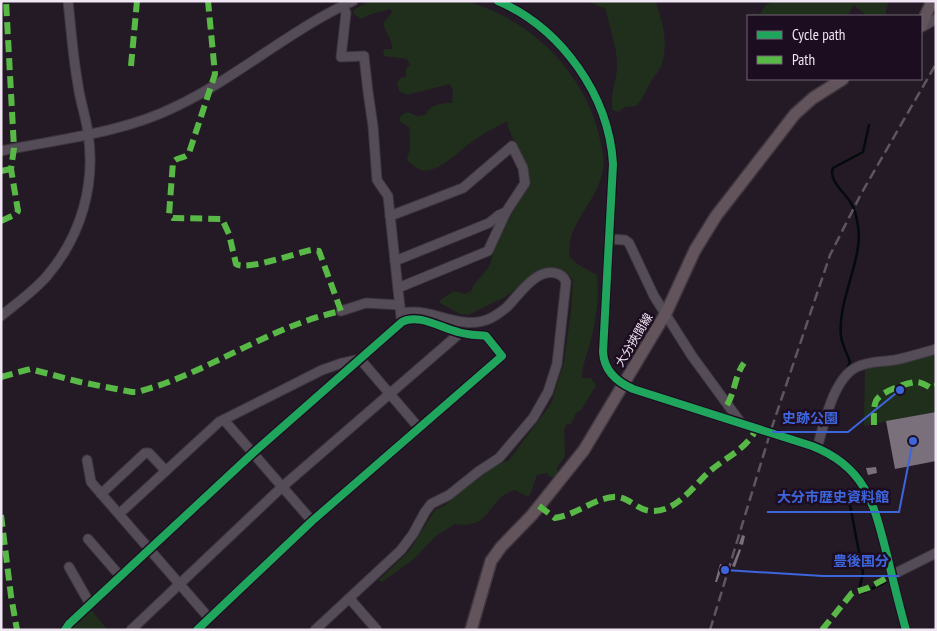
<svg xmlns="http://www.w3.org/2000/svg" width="937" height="631" font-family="'PT Sans Narrow','Noto Sans JP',sans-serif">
  <rect width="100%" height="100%" fill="#241a26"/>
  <g fill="#202f1b">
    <path d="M370,1C393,1 416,1 439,1C448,1 460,0 469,2C531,20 584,72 599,135C601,145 605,158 603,169C599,195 579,213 571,237C569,243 570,250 569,256L577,264L597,275C600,298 595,325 589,347C586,358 582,366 582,378H591L596,386L581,410L576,413L571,424H567L564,429L565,456L557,468L558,473L557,477H550L547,473L537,475L530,495L526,496L515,490C486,498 493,530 455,524L436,536L415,558L382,582L379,580L409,551L435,510L445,505L471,482L492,466L509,460L551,404L564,362L571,311L573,280L565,271L541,270L530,276L521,286L505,297L468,315L460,314L440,303L439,301L454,291L465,294L471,291C476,278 484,276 489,266C493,258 492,251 495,243C505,223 517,205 529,186C534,163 510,143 507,121C496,127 484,133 473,141C459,150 432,182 414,166C412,164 409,163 408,161C406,157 409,154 410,150C410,148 410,129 409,127L400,122V117L403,114L408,112L417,116L425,115C431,104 440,103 452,103L453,90L450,84L411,94H405L399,91L397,83L400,78L406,77V69L410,65L407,59L384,56L383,52L385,49H392C393,40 385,33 383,23L392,13L391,9L371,14L361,19L354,14L353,10Z"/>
    <path d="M587,1H655C663,22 669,45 661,66C659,72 653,77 650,83C646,91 643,99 636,106L625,107L618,112L613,110C609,95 617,82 617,67C618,48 609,28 606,9Z"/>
    <path d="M774,1H889L886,10V16H867L854,5L849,13L843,16H749L754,13L759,15L766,5Z"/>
    <path d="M936,354V412L864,426L865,368L895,364Z"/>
    <path d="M90,609L108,630H69Z"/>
  </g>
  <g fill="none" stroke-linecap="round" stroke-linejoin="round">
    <g stroke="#030b0d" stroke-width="2.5">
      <path d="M847,369L850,362C847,353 842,345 841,336C837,301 864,257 858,226C857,219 855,209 851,203C845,193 828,180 833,168L863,152L869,125"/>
      <path d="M856,490L850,500V505L863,573L860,586"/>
      <path d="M862,593L886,582"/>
    </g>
  </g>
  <g fill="#7a707c">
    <path d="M936,412V461L895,469L886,421Z"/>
    <path d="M876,467L877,473L868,475L866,468Z"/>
    <path d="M742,535L745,536L743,545L739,544Z"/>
    <path d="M739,549L741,550L735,567L732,566Z"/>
    <path d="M720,564L723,565L717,582H715Z"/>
  </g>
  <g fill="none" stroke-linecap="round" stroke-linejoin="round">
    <defs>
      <g id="minor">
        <path d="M498,1C561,28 609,95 613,164L603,352C604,371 617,382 633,389L812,446C866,467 874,504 887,555C893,580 899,605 906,630"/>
        <path d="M343,6L346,13L341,57L364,56L368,92L373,126L377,180L388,196L401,317"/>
        <path d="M922,25L924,26L936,19"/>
        <path d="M1,151C60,139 123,133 177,106C239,76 291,29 353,1"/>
        <path d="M390,216L463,188L512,146L523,168L525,183L506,212L499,215L489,223L395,261"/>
        <path d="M609,239L625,240L629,243L654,296L692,356L741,423"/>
        <path d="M398,288L488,251L506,212"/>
        <path d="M341,311L366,303L400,305"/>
        <path d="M1,316C17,303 34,291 47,276C81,236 96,185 88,133C86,117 80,101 78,85C73,57 71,29 68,1"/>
        <path d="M224,420L312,521"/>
        <path d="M817,448C824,425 833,378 857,367C868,361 882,362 895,360C909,357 922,353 936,349"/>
        <path d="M87,460L91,482L209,618"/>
        <path d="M101,494L145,453H149L166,471"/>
        <path d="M119,514L219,422L322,370L342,363L360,359L419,428"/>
        <path d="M88,539L120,576"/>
        <path d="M69,567L90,604"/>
        <path d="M892,575L936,553"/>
        <path d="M350,599L377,630"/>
        <path d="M65,630L69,624L253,453L402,322C418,313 441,328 458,332C467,335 477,335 486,336L502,356L312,521L197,630"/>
        <path d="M131,630L282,487L460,333"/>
        <path d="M315,630L401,550L413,534L425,512L431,504L449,495L479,471L499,458L533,418L548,392L557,364L566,282C564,277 561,274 555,273C535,269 519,295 507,307C502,311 497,315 491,318C469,329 446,317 424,313C416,311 408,312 401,313"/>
      </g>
      <g id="major">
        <path d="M921,26L932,1"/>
        <path d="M471,630L491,561L501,547L532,515L584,450L666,313L695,250L716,216L795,114L813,98L843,79"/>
      </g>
    </defs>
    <use href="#minor" stroke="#3e3740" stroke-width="11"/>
    <use href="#major" stroke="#3e3740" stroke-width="14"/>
    <use href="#minor" stroke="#544c56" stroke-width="9"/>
    <use href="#major" stroke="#63535a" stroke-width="11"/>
    <path stroke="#5e565f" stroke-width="2.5" stroke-dasharray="10 5" stroke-linecap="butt" d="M710,630L772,427L830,255L861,194L936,64"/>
    <g stroke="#58b947" stroke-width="6" stroke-dasharray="12 6" stroke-linecap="butt">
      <path d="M131,66L137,1"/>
      <path d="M1,171L11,169"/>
      <path d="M1,221L16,214L18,211L11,169L14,148L6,1"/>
      <path d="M1,377L30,369L80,382L132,392H138C149,388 160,386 171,381C228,359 280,324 341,311L319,251L311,250C296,253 247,271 236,264L229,234L222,219L173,218L169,215L173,162C178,156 185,159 189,153L215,74L208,1"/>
      <path d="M727,405C735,392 735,375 744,363"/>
      <path d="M874,425C874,417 873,408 876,401C880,392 906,383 916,382C921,382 926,385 931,388L936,386"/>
      <path d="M539,506L555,518C576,515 593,499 613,497C628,495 637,511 652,511C677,512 694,485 710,471C725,458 744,450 754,433"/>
      <path d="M1,515L11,596L17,630"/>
      <path d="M822,630L852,593L868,588L892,575"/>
    </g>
    <defs>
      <g id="cycleway">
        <path d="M498,1C561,28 609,95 613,164L603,352C604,371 617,382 633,389L812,446C866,467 874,504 887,555C893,580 899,605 906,630"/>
        <path d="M65,630L69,624L253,453L402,322C418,313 441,328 458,332C467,335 477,335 486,336L502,356L312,521L197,630"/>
      </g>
    </defs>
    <use href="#cycleway" stroke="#1d0d21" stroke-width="11"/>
    <use href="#cycleway" stroke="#20a55d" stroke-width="8"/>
  </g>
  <g text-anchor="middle" stroke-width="5" stroke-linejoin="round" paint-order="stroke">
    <g font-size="12" fill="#f1e6f3" stroke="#1d0d21">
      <text transform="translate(634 340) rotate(-59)" y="4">大分挾間線</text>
    </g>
  </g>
  <path fill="none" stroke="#3d65dc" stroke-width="2" d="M900 390L848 432H772M913 441L899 512H767M725 570L823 576H899"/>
  <g fill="#3d65dc" stroke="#1d0d21" stroke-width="2">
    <circle cx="900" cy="390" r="5"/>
    <circle cx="913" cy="441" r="5"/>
    <circle cx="725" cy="570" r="5"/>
  </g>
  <g font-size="14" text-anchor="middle" font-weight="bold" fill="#3d65dc" stroke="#1d0d21" stroke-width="5" stroke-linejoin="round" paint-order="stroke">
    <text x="810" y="423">史跡公園</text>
    <text x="833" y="502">大分市歴史資料館</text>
    <text x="861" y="566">豊後国分</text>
  </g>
  <rect width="937" height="631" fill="none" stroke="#f1e6f3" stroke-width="5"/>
  <rect x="747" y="15" width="175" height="65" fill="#1d0d21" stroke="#726475"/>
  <rect x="757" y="31" width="25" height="8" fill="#20a55d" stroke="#726475"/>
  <text x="792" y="40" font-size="15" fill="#f1e6f3">Cycle path</text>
  <rect x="757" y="56" width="25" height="8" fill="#58b947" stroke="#726475"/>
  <text x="792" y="65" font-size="15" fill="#f1e6f3">Path</text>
</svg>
